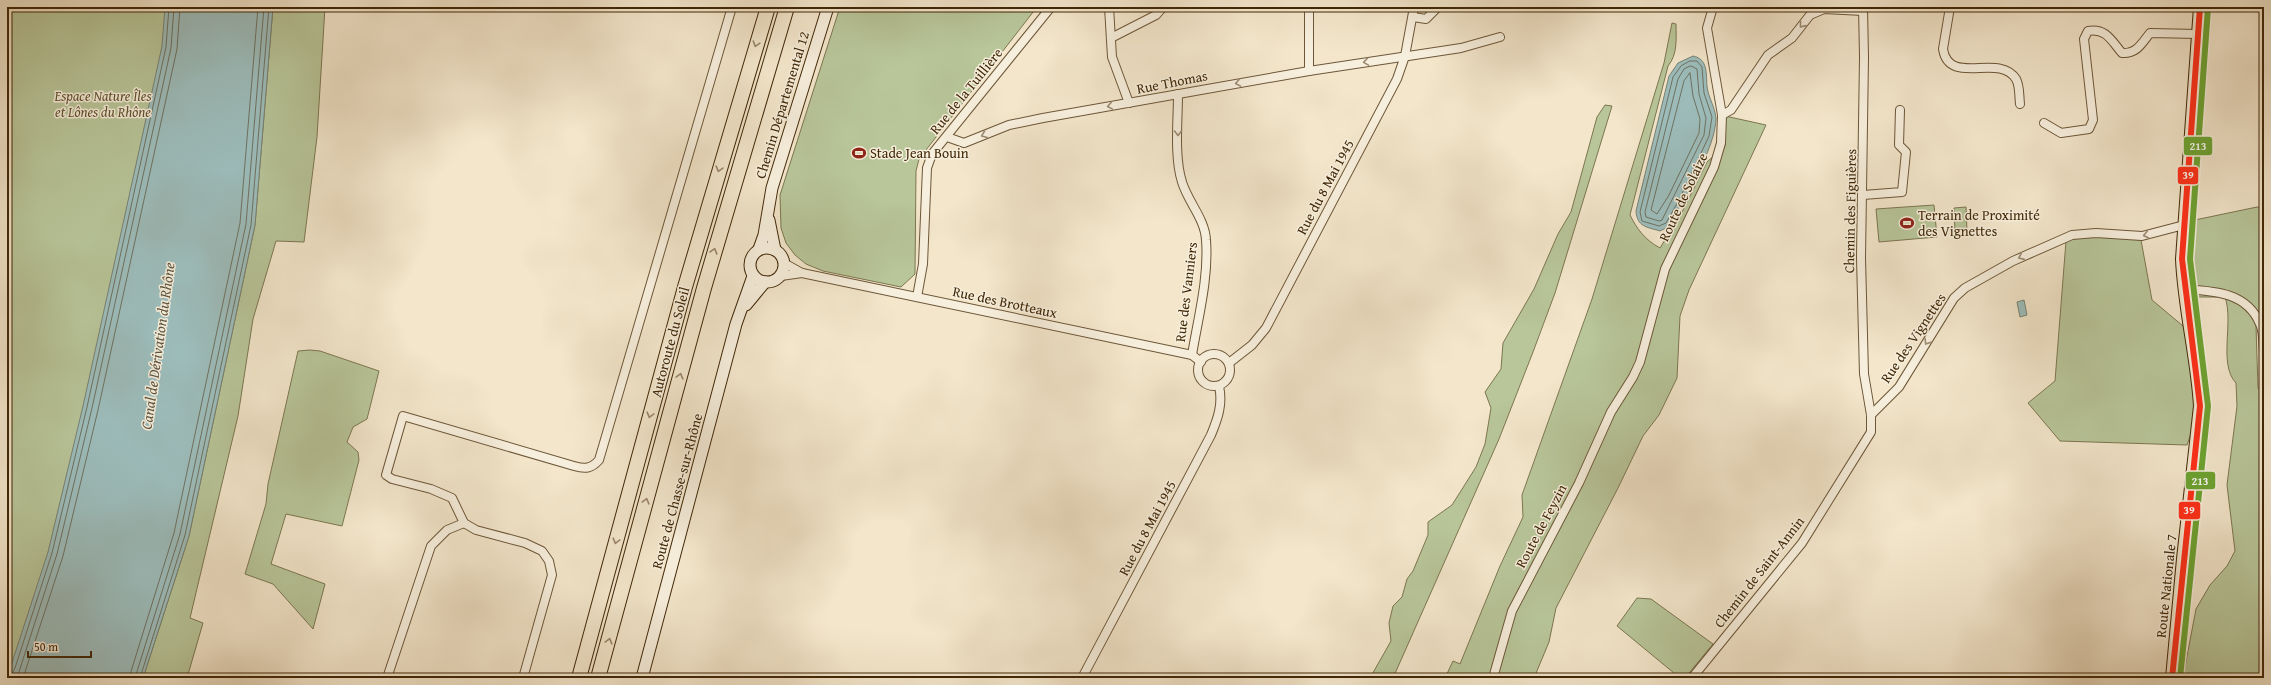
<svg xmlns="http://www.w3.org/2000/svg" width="2271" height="685" font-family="'Gentium Book Plus',serif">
  <rect width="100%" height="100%" fill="#f3e6cb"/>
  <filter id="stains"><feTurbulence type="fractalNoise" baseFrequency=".005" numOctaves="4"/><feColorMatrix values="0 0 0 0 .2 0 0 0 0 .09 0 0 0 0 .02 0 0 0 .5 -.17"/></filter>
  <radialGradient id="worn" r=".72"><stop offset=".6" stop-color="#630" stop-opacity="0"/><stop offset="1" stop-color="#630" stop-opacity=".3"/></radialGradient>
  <g fill="#b8c69a" stroke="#7c7650">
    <path d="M7,7H215L59,678H7Z"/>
    <path d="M273,7H325L317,137L304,242L276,241L253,319L238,416L190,618L203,623L187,678H143L189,536L255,225Z"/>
    <path d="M840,7H1037L919,159L916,171L915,274L901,287L823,271L806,264L795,255L786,243L781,228L780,195Z"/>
    <path d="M1672,23L1676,24C1676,38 1678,54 1668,66L1630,215C1637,229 1645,240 1660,248L1682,212L1707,162L1725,146V116L1766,125L1689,290L1680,316L1677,378L1659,415L1643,436L1618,488L1556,608L1549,642L1534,678H1445L1453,661L1460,664L1500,566L1523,517L1522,495L1592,299L1664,63Z"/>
    <path d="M1605,105L1612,106L1555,293L1533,352L1499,439L1393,678H1370L1391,641L1389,623L1393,606L1402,597L1407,579L1413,571L1428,535V522L1452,505L1476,467L1485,444L1491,408L1485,392L1501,369L1503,343L1534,289L1558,234L1571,212L1597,117Z"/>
    <path d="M1934,205L1937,237L1879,242L1876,209Z"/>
    <path d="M1966,207L1967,231L1955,232L1954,208Z"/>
    <path d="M2257,207L2264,208V327L2256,326L2258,388L2264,395V678H2186L2184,672L2196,609L2210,585L2227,566L2235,551L2227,485L2237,406L2236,383C2218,364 2234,322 2225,297H2193L2190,221Z"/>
    <path d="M2097,236L2141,240L2152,300L2183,326L2189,339L2197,416L2187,445L2060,441L2028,403L2055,381L2066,241L2075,237Z"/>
    <path d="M310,350L320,351L379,371L367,419L353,427L347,442L358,452L359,460L342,526L286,514L271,564L325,584L313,629L273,584L245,574L266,504L268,484L298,351Z"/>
    <path d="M1637,598L1651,599L1713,644L1685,678H1680L1617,626Z"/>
  </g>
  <g fill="#9dbebd" stroke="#788274">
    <path d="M165,7H273L255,225L189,536L143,678H7L48,552L83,406L162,46Z"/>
    <path d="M1693,56C1708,59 1706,73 1707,86C1708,97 1715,107 1716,118C1716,148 1683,200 1668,227L1660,231C1647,227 1637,227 1636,211L1669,76L1678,63Z"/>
    <path d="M2024,300L2027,315L2020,317L2017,302Z"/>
  </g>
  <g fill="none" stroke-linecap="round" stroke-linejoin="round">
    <g stroke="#6e7262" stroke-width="1">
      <path d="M1690,61H1697L1702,67L1704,93L1712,117L1709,136L1679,200L1666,223L1659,226L1642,221L1640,212L1673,77L1681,66Z"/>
      <path d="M1691,66L1697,69L1699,94L1706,118L1704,135L1662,220L1659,221L1646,217L1645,212L1678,79L1684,69Z"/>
      <path d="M1690,73L1693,96L1700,119L1699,133L1669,195L1657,214L1651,210L1684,81Z"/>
      <path d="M10,678L15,668L52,553L87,407L166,47L169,7"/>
      <path d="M17,678L57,554L92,408L171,48L174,7"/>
      <path d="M23,678L63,556L98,410L177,49L180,7"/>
      <path d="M129,678L174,533L240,223L258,7"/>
      <path d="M135,678L180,534L246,224L264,7"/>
      <path d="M140,678L185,535L251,225L269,7"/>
    </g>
    <defs>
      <g id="street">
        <path d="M1109,7L1112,57L1129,103"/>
        <path d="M1309,7V71"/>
        <path d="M1950,7L1943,49C1949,87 1999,52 2016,79C2020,86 2019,96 2020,104"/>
        <path d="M1413,17L1426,19L1438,7"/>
        <path d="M1111,38L1156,15L1163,7"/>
        <path d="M1178,94C1178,120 1174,157 1182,182C1188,202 1205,219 1206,240C1209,278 1198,318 1192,355"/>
        <path d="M1722,115L1731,110L1768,55L1792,38L1810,15L1824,9L1863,11"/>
        <path d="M2044,123L2061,133L2089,129L2093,120L2084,39L2088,31C2106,28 2111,40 2122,53C2137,54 2142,43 2150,33L2198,34"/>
        <path d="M947,137L964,143L1009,125L1043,118L1309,71L1461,48L1500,37"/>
        <path d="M1863,195L1902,192L1906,152L1899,145L1900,110"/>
        <path d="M784,263L802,273L1192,355L1201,362"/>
        <path d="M781,276L802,273"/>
        <path d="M2184,289C2214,291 2247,292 2260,324C2264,332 2263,343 2264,352"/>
        <path d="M917,297L923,264L927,168L932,154L1051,7"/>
        <circle cx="1214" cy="370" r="16"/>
        <path d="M1229,363L1252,345L1266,328L1397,79L1405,56L1414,7"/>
        <path d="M1871,415L1899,387L1954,298L1965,288L2013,261L2072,235L2096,233L2142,236L2184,225"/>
        <path d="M387,678L431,546L447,530L464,523"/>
        <path d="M523,678L552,575L549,561L542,551L525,543L476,530L464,523L452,498L431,489L392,479L386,475L403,416L574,466C585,469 591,469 599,460L732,7"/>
        <path d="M1082,678L1211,435C1218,418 1223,404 1219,386"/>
        <path d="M1493,678L1512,611L1579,483L1611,412L1633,377L1640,362L1665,269L1714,167L1721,143L1722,115L1707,28L1713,7"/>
        <path d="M1692,678L1802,543L1871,432V415L1864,374L1861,258L1864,57L1863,7"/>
      </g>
      <g id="secondary">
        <path d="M769,220L775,250"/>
        <circle cx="767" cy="265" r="17"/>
        <path d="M759,249L764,235L772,188L828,7"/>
        <path d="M746,305L765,282"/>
        <path d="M642,678L736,324L753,276"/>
      </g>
      <path id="primary" d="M2172,678L2183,559L2200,406C2197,356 2184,308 2182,259L2200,7"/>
      <g id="highway">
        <path d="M579,678L685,287L768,7"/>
        <path d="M598,678L704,288L787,7"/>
      </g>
    </defs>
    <use href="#street" stroke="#6d5738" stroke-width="10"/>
    <use href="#secondary" stroke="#402707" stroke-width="13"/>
    <use href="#primary" stroke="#402707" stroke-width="14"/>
    <use href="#highway" stroke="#402707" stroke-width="16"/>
    <use href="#street" stroke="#f7efdd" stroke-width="8"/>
    <use href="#secondary" stroke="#f7efdd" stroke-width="11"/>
    <use href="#primary" stroke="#f3e6cb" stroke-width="12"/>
    <use href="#highway" stroke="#f3e6cb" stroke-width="14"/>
    <defs>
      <path id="bus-1" d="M2172,678L2200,406L2182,259L2200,7"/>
      <path id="bus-2" d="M2180,678L2208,406L2190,259L2208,8"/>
    </defs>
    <use href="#bus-1" stroke="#f7efdd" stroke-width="9"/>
    <use href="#bus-2" stroke="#f7efdd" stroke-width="9"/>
    <use href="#bus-1" stroke="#ff301a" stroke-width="6"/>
    <use href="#bus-2" stroke="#6da432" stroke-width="6"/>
  </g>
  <defs><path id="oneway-chevron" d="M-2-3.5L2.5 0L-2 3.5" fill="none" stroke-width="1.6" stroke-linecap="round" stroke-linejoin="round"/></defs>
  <g stroke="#9c8b72">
    <use href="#oneway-chevron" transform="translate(1802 25) rotate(129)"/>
    <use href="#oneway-chevron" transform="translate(1366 62) rotate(171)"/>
    <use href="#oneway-chevron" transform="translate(1238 83) rotate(170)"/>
    <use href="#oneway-chevron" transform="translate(1110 106) rotate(170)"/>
    <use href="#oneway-chevron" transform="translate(1178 133) rotate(90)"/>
    <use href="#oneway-chevron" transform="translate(984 135) rotate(159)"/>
    <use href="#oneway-chevron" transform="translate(2146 235) rotate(169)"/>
    <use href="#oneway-chevron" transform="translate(2021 257) rotate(156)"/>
    <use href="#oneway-chevron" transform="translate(1927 342) rotate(122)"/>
  </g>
  <g stroke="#9a8669">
    <use href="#oneway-chevron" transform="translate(756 44) rotate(107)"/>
    <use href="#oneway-chevron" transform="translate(719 169) rotate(106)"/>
    <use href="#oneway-chevron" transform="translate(714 251) rotate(-74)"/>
    <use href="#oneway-chevron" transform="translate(680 376) rotate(-75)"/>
    <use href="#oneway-chevron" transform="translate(650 415) rotate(105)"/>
    <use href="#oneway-chevron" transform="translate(646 501) rotate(-75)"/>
    <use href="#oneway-chevron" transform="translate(616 541) rotate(105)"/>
    <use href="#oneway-chevron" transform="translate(609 641) rotate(-75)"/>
  </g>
  <defs>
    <symbol id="stadium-bare" viewBox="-9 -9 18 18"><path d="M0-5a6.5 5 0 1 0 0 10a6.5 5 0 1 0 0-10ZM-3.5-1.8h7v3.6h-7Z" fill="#8f2418" stroke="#f7efdd" stroke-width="2.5" paint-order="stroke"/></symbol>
  </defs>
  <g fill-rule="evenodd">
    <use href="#stadium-bare" x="849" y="143" width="20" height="20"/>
    <use href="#stadium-bare" x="1897" y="213" width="20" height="20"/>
  </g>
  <g text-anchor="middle" stroke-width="3" stroke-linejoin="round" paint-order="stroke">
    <g font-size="14" fill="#402707" stroke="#f7efdd">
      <text transform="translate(1172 82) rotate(-11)" y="5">Rue Thomas</text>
      <text transform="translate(966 91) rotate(-51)" y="5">Rue de la Tuillière</text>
      <text transform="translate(782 105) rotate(-73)" y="5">Chemin Départemental 12</text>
      <text transform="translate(1325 187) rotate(-62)" y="5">Rue du 8 Mai 1945</text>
      <text transform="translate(1683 197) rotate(-65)" y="5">Route de Solaize</text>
      <text transform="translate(1850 211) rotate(-89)" y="5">Chemin des Figuières</text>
      <text transform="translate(1186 292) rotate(-83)" y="5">Rue des Vanniers</text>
      <text transform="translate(1005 302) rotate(12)" y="5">Rue des Brotteaux</text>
      <text transform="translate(1913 338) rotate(-56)" y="5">Rue des Vignettes</text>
      <text transform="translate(670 342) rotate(-75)" y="5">Autoroute du Soleil</text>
      <text transform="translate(677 491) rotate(-75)" y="5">Route de Chasse-sur-Rhône</text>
      <text transform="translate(1541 526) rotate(-62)" y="5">Route de Feyzin</text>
      <text transform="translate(1147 528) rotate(-62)" y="5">Rue du 8 Mai 1945</text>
      <text transform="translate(1759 572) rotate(-52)" y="5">Chemin de Saint-Annin</text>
      <text transform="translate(2166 586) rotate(-84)" y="5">Route Nationale 7</text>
    </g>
    <g font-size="14" font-style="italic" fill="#5e4f2c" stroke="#f7efdd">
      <text x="103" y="101">Espace Nature Îles<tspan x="103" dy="16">et Lônes du Rhône</tspan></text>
    </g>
    <g font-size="14" fill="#402707" stroke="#f7efdd" text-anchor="start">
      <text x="870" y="158">Stade Jean Bouin</text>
      <text x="1918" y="220">Terrain de Proximité<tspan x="1918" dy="16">des Vignettes</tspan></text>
    </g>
    <g font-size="15" font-style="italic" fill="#5c543e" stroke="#f7efdd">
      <text transform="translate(158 346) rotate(-82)" y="5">Canal de Dérivation du Rhône</text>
    </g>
  </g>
  <g stroke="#f7efdd" stroke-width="1.5">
    <rect x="2183" y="136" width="30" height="20" rx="4" fill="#6da432"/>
    <rect x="2177" y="166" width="22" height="19" rx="4" fill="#ff301a"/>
    <rect x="2185" y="471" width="31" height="19" rx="4" fill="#6da432"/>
    <rect x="2178" y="501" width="23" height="19" rx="4" fill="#ff301a"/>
  </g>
  <g font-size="11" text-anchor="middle" font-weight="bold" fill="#fff">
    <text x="2198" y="150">213</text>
    <text x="2188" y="179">39</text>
    <text x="2200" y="485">213</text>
    <text x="2189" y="514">39</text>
  </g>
  <rect width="2271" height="685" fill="none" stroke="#f3e6cb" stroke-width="24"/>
  <rect x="8" y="8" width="2255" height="669" fill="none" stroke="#402707" stroke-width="2"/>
  <rect x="12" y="12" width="2247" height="661" fill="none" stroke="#402707"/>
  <path d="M28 651v6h63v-6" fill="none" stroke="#402707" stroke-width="2"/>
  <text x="34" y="651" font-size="12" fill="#402707" stroke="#f7efdd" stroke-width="3" paint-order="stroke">50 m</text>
  <rect width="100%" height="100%" filter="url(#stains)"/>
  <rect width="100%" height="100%" fill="url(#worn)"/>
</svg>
